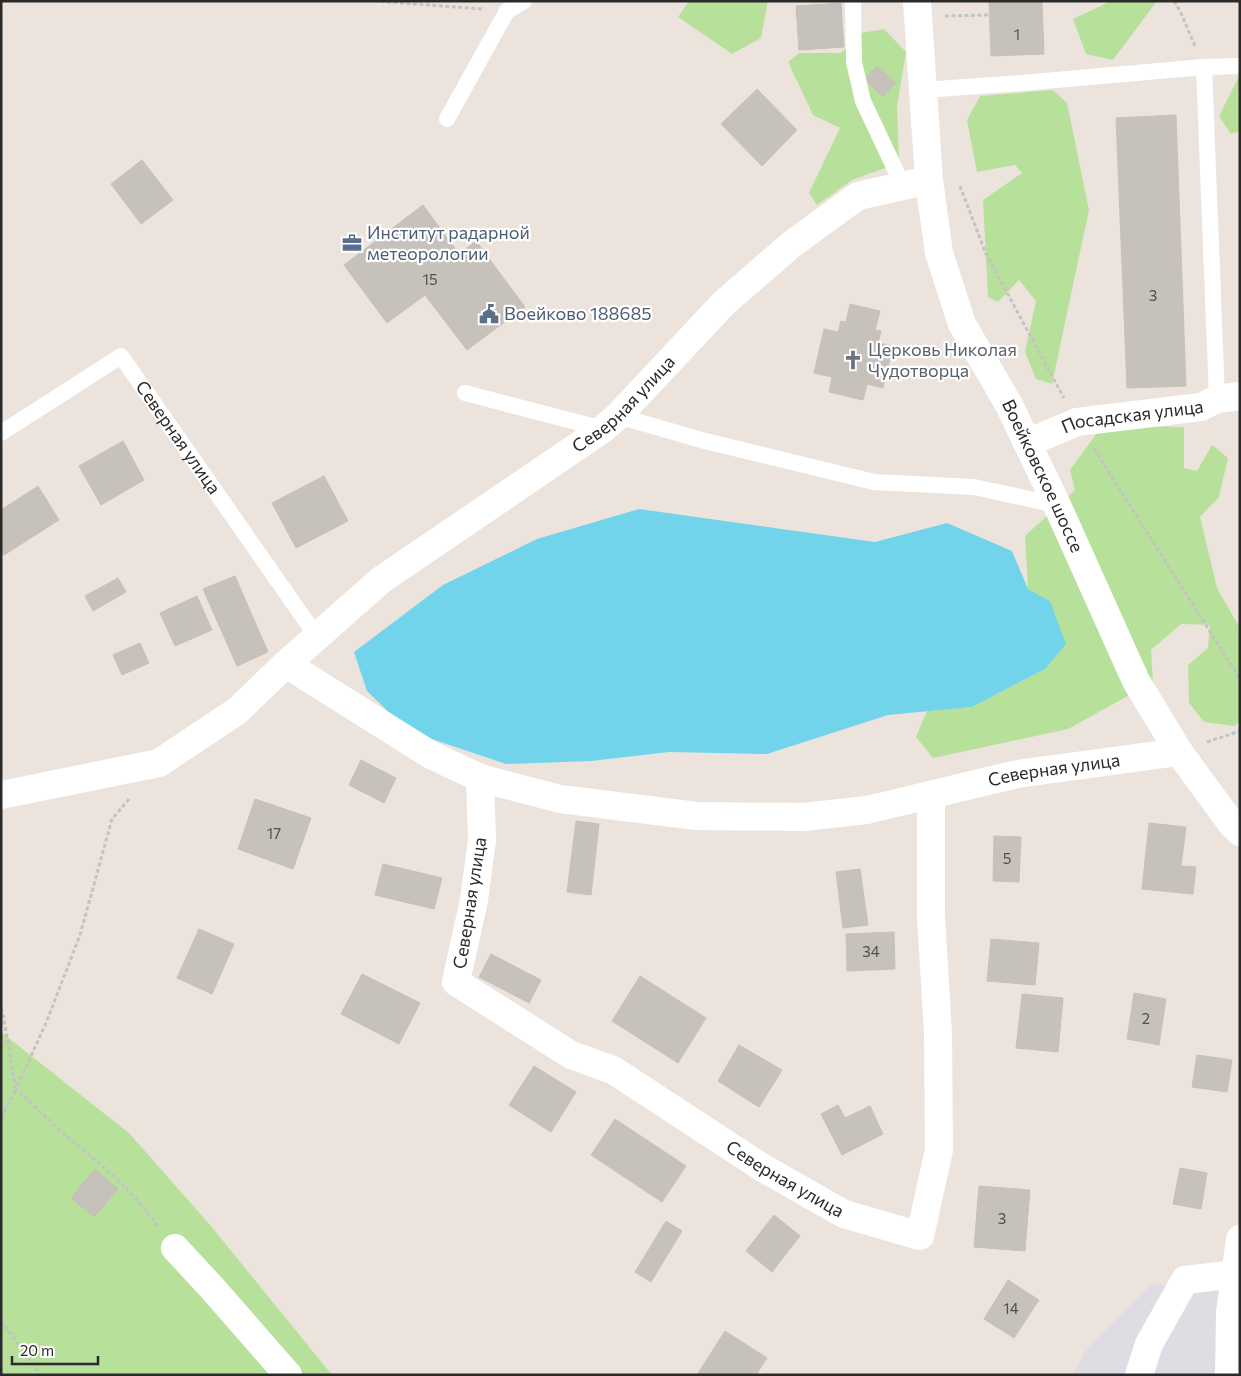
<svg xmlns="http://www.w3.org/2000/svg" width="1241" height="1376" font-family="Commissioner,sans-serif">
  <rect width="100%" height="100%" fill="#ece4dc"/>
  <path fill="#dedde4" d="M1152,1284L1240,1292L1237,1375H1072L1087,1349Z"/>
  <g fill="#b7e19a">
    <path d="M689,1H768L761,38L732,54L678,17Z"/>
    <path d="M1111,1H1157L1113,60L1086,54L1073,19Z"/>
    <path d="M884,29L906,52L897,107L899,163L852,180L817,205L809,193L840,128L813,115L788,62L799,53H841L861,33Z"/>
    <path d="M1240,74V131L1231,134L1219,116Z"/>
    <path d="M1053,90L1067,103L1089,210L1052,384L1036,379L1025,352L1036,301L1019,280L998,302L988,297L983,200L1022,173L1015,165L977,172L967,120L980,96Z"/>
    <path d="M1102,426L1184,427V468L1197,471L1212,445L1228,458L1219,497L1200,517L1217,588L1240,628V722L1234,726L1204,722L1189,703L1188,665L1208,648L1210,625L1181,624L1151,650L1153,682L1068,729L933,758L916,737L927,711L972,707L1045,669L1050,601L1028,589L1025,536L1075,490L1070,470Z"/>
    <path d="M1,1032L129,1133L211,1226L332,1375H1Z"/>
  </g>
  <path fill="#72d4eb" d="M639,509L875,542L947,523L1012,551L1028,589L1050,601L1066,644L1045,669L972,707L888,715L767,754L669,752L591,761L506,764L408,731L367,691L354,652L443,585L537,539Z"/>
  <g fill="#c7c1bc" stroke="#c7c0b6">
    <path d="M989,1H1042L1044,54L991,56Z"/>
    <path d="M841,3L844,47L799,50L796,6Z"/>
    <path d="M877,66L896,83L883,97L865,79Z"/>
    <path d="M757,89L797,130L762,166L721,124Z"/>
    <path d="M1176,115L1186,386L1127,388L1116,118Z"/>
    <path d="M142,160L173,200L141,224L111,184Z"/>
    <path d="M423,205L459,254L476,241L525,307L467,350L425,295L387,323L344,265Z"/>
    <path d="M850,304L880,311L875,330L881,331L878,343L893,346L883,388L867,384L863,400L829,392L832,377L814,373L824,329L838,332L841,321L846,322Z"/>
    <path d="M123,441L144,480L101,505L79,466Z"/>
    <path d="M324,476L348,521L296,548L272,503Z"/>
    <path d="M38,486L59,520L4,555L1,551V510Z"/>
    <path d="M235,576L268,652L237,666L203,589Z"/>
    <path d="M118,578L126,592L93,611L85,596Z"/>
    <path d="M197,596L212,630L175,646L160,613Z"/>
    <path d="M140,643L149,663L122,675L113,655Z"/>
    <path d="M361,760L396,778L384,803L349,785Z"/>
    <path d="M255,799L311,818L293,869L238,849Z"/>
    <path d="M576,821L599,824L591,895L567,892Z"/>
    <path d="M1149,823L1186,827L1181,866L1196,867L1193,894L1142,889Z"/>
    <path d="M994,836L1021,837L1019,882L993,881Z"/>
    <path d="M383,864L442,878L434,909L375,895Z"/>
    <path d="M860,869L868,925L843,928L836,872Z"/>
    <path d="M199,929L234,944L212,994L177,978Z"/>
    <path d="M894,932L895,969L847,971L846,934Z"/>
    <path d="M991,939L1039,943L1035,985L987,981Z"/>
    <path d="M491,954L541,980L529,1003L479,977Z"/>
    <path d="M362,974L420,1003L399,1044L341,1014Z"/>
    <path d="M640,976L706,1018L678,1063L612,1021Z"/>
    <path d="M1134,993L1166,999L1159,1045L1127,1039Z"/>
    <path d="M1022,994L1063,998L1058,1052L1016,1048Z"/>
    <path d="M739,1045L782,1070L759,1107L718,1081Z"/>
    <path d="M1197,1055L1232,1060L1227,1092L1192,1087Z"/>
    <path d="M534,1066L576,1092L551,1132L509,1105Z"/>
    <path d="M838,1105L845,1118L870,1106L883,1134L842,1155L821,1114Z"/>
    <path d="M615,1119L686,1166L662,1202L591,1155Z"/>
    <path d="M1180,1168L1207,1173L1201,1209L1173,1204Z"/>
    <path d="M95,1169L118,1189L94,1217L71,1198Z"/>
    <path d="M979,1186L1030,1190L1025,1251L974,1247Z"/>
    <path d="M774,1215L800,1236L772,1272L746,1251Z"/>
    <path d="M666,1221L682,1231L651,1282L635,1272Z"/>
    <path d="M1008,1280L1039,1300L1014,1338L984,1319Z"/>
    <path d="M725,1331L767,1358L756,1375H697Z"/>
  </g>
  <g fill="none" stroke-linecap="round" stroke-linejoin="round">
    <g stroke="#c3c3c3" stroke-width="3" stroke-dasharray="4 2.5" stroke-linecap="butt">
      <path d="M374,1L483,9"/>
      <path d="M1174,1L1180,11L1195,46"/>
      <path d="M945,16L989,15"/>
      <path d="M960,186L986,254L1064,398"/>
      <path d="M1094,449L1240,679"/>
      <path d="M1207,742L1240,731"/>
      <path d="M129,799L112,819L80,935L46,1023L16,1089L64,1134L112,1174L139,1202L158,1226"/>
      <path d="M1,1008L3,1014L16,1089L1,1118"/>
      <path d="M1,1321L41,1375"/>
    </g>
    <g stroke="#fff" stroke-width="16">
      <path d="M853,1L854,62L863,101L903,186"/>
      <path d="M1204,67L1217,399"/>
      <path d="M923,90L1022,83L1204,67L1240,66"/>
      <path d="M447,119L507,11L524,1"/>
      <path d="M465,393L603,429"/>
      <path d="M618,416L705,441L874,482L974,487L1057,505"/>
      <path id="s1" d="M1,433L121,356L317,637"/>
    </g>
    <g stroke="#fff" stroke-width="28">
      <path id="s2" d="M1027,443L1077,422L1201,407L1217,399L1240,396"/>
      <path id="s3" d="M286,664L431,755L480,778L560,799L697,816L804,817L867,810L1017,774L1179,752"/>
      <path id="s4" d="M480,778L482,840L474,900L456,982L571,1055L613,1070L763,1168L844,1214L920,1236L939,1150L938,1033L931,917V795"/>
      <path id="s5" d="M1,795L159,763L237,711L286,664L381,580L603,429L618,416L724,303L792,244L858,196L929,180"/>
      <path d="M175,1248L213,1289L288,1375"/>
      <path d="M1139,1375L1149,1344L1185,1280L1236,1274"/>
      <path d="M1229,1375L1230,1313L1240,1239"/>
    </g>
    <path stroke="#fff" stroke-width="28" id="s6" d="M917,1L929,180L939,253L962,324L1009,405L1057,505L1136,681L1179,752L1231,823L1240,832"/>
  </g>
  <defs>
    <symbol id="office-bare" viewBox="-9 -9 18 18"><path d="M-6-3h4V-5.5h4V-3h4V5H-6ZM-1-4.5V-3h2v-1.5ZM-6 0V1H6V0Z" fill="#5c6f8a" stroke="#fff" stroke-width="2.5" paint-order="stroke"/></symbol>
    <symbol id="civic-bare" viewBox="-9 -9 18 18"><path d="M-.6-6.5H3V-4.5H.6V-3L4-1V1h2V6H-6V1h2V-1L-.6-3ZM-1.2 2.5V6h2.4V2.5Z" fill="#5c6f8a" stroke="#fff" stroke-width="2.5" paint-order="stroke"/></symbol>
    <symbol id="church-bare" viewBox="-9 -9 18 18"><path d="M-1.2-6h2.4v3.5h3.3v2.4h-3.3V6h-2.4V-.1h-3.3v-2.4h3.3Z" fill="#6b7280" stroke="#fff" stroke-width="2.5" paint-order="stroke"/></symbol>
  </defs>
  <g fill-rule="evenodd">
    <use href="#office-bare" x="338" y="229" width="28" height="28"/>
    <use href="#civic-bare" x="475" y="300" width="28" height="28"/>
    <use href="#church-bare" x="839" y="346" width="28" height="28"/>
  </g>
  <g text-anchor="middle" stroke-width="4.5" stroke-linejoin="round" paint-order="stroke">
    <g font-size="15" fill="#51504e">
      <text x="1017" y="40">1</text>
      <text x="430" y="285">15</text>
      <text x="1153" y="301">3</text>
      <text x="274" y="839">17</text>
      <text x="1007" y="864">5</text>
      <text x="871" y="957">34</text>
      <text x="1146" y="1024">2</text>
      <text x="1002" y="1224">3</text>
      <text x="1011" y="1314">14</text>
    </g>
    <g font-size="18" fill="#4e5e75" stroke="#fff" text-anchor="start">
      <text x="367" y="239">Институт радарной<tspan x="367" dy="21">метеорологии</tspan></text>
      <text x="504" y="320">Воейково 188685</text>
    </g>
    <g font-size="18" fill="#5b616d" stroke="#fff" text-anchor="start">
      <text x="868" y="356">Церковь Николая<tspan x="868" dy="21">Чудотворца</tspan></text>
    </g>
    <g font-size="18" fill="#2a2a2a" stroke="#fff">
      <text dy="6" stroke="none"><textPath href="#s5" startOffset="750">Северная улица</textPath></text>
      <text dy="6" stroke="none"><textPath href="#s2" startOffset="110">Посадская улица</textPath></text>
      <text dy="6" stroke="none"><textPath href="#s1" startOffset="242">Северная улица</textPath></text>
      <text dy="6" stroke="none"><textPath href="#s6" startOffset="500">Воейковское шоссе</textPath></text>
      <text dy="6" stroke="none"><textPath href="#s3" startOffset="808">Северная улица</textPath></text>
      <text transform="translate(470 903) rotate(-81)" y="6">Северная улица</text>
      <text dy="6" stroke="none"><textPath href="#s4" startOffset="591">Северная улица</textPath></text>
    </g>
  </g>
  <rect width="1241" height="1376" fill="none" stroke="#2a2a2a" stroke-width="5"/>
  <path d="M12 1356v8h86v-8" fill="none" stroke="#2a2a2a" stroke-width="2.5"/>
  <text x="20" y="1356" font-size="15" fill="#2a2a2a" stroke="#ffffff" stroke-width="4" paint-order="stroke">20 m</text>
</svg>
